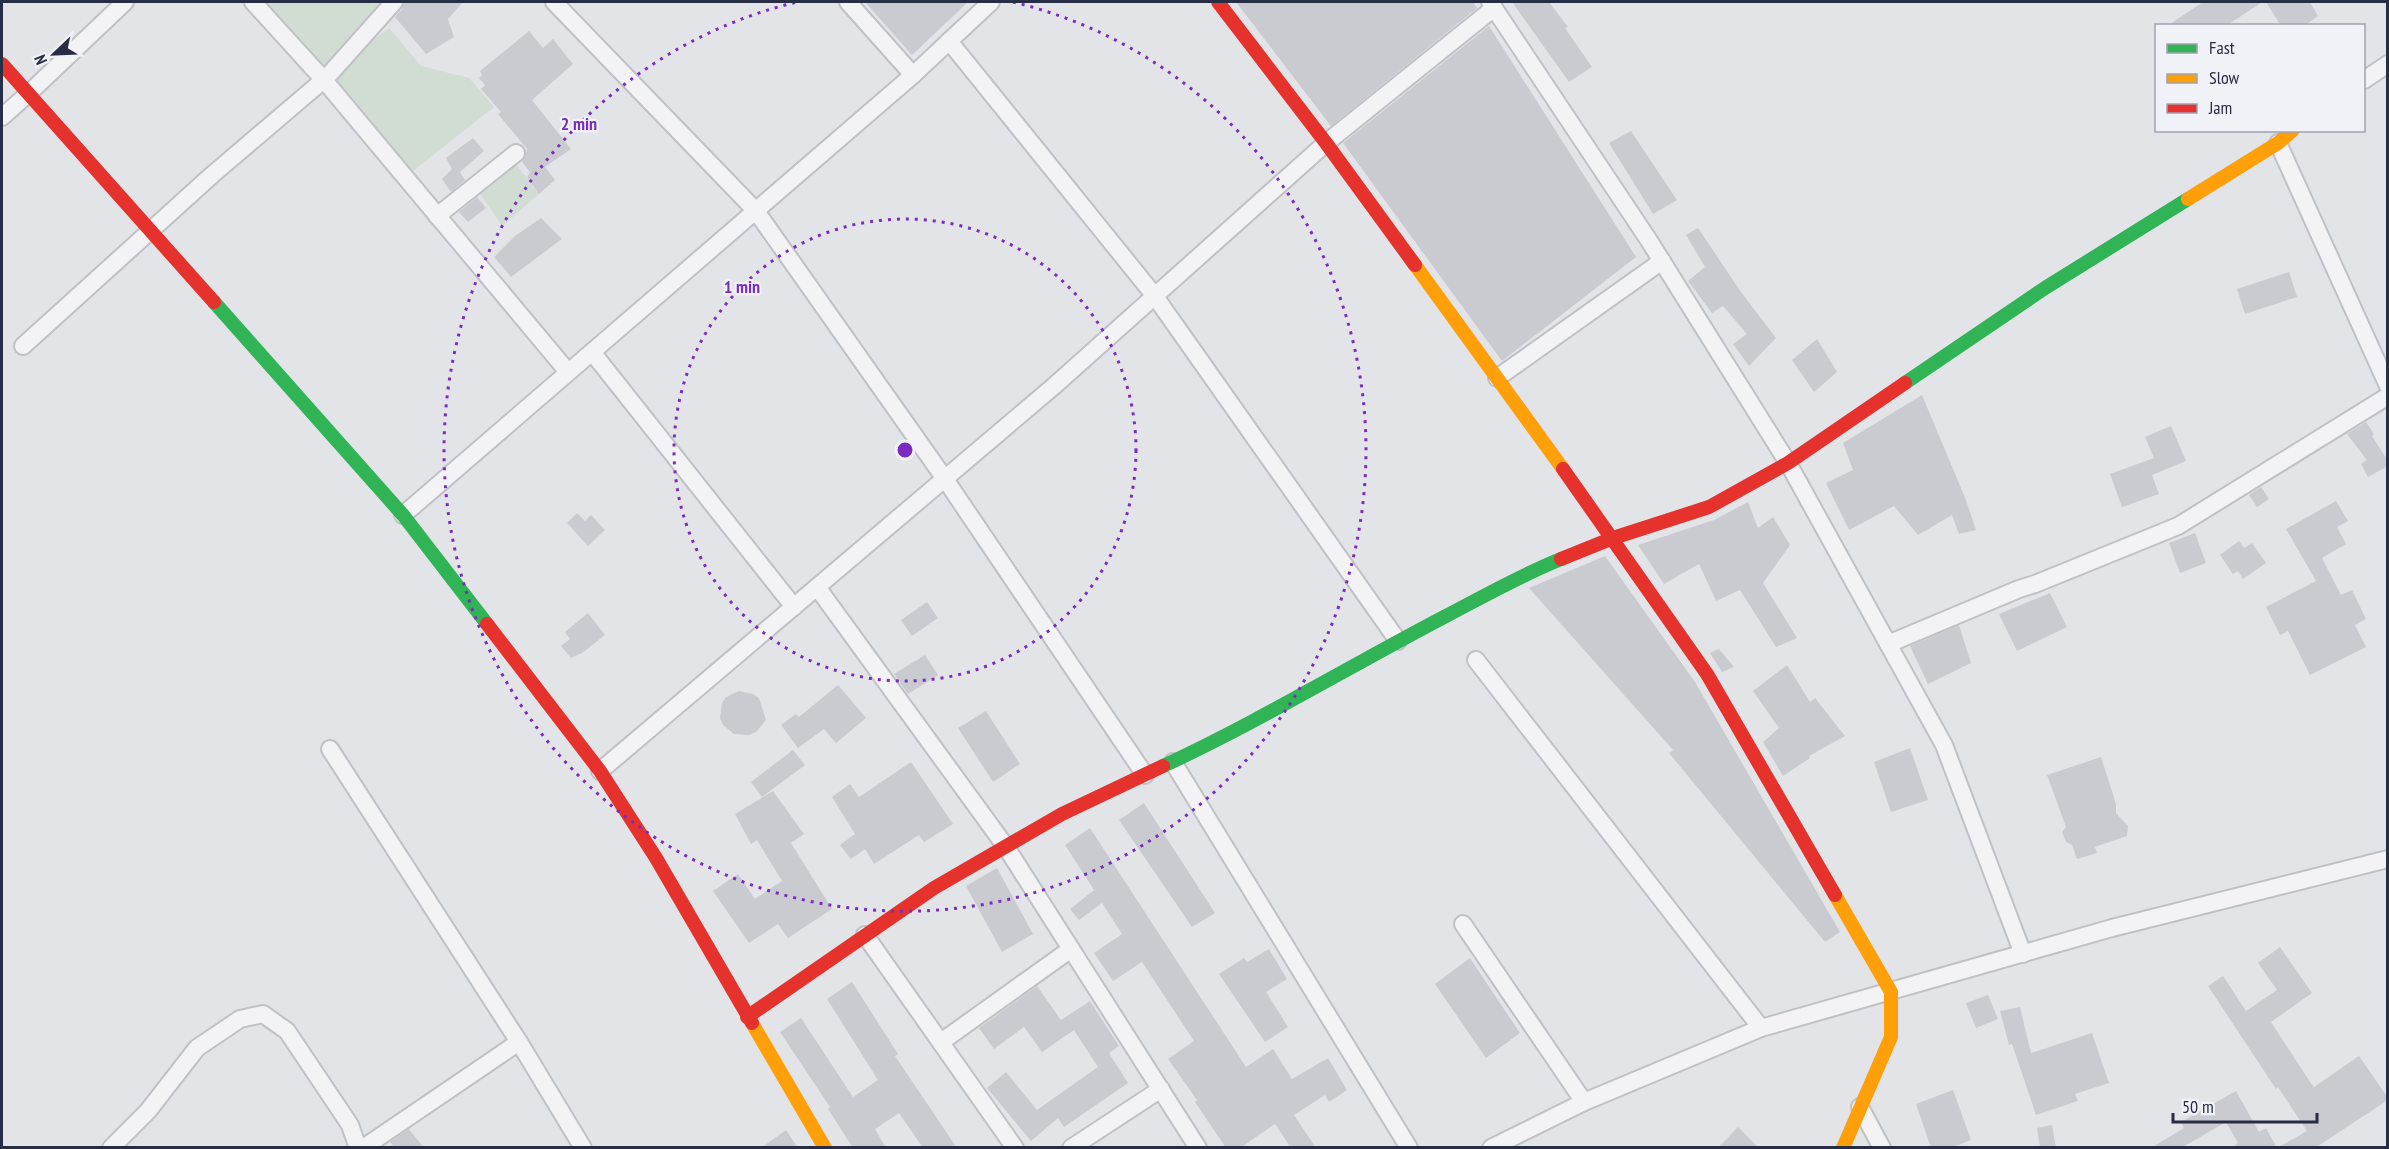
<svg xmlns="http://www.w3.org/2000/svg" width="2389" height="1149" font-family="'PT Sans Narrow',sans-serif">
  <rect width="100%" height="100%" fill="#e3e4e8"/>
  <g fill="#d1dcd3">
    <path d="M258,2H389L323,74Z"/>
    <path d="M389,28L421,66L469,78L494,107L409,174L327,77Z"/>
    <path d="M513,160L539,194L502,226L479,192Z"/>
  </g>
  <g fill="#cacbd0">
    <path d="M404,2H463L448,19L454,37L426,54L395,17L402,9Z"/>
    <path d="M865,2H968L912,55Z"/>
    <path d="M1236,2H1473L1477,8L1331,126Z"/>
    <path d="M1512,2H1549L1568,27L1565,28L1592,67L1569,82Z"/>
    <path d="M2203,2H2262L2226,26H2167Z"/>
    <path d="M2266,2H2310L2318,16L2304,26H2281Z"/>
    <path d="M1489,26L1636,257L1502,361L1343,143Z"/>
    <path d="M529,31L543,48L553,39L573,64L532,100L571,149L545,167L555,180L539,194L527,177L530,172L522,162L525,157L527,149L498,114L501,112L481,89L485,85L479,78L482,75L480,71Z"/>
    <path d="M1631,131L1677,200L1653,214L1609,143Z"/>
    <path d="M473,138L484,151L460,172L465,180L451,192L442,179L452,169L446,158Z"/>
    <path d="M477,197L486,208L468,222L459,212Z"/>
    <path d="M541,218L562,239L511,277L494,257L515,236Z"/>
    <path d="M1698,228L1741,292L1776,338L1749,366L1733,344L1747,334L1723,306L1712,313L1688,281L1705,267L1686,235Z"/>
    <path d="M2289,272L2297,297L2245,314L2237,289Z"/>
    <path d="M1817,339L1837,372L1814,392L1792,360Z"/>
    <path d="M1922,395L1966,500L1976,530L1959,534L1952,515L1918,535L1894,506L1849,530L1826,483L1853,470L1843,443Z"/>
    <path d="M2366,422L2374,434L2372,436L2388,461V466L2368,477L2361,464L2367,460L2347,434Z"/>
    <path d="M2171,426L2186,461L2152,475L2159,494L2122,507L2110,474L2154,458L2145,437Z"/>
    <path d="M2261,487L2269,499L2257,507L2249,495Z"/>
    <path d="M2336,501L2348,521L2337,527L2346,544L2322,558L2341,595L2352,590L2366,619L2355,625L2366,647L2310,675L2288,631L2280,635L2266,607L2316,581L2286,529Z"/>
    <path d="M1748,502L1758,528L1773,517L1790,545L1763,583L1797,638L1776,647L1740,590L1716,601L1699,564L1664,584L1638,545L1714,520Z"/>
    <path d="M577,513L585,521L591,515L605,530L588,546L567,523Z"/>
    <path d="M2195,533L2206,563L2180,573L2169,543Z"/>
    <path d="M2239,541L2244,548L2252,543L2266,563L2243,579L2238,571L2233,574L2220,555Z"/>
    <path d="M1605,556L1695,682L1840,932L1825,942L1669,753L1673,750L1529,588Z"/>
    <path d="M2050,593L2067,627L2017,651L1999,614Z"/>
    <path d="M927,602L938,618L912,636L901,620Z"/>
    <path d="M588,613L605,635L582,653L571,658L561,646L570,639L565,632Z"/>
    <path d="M1959,625L1971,663L1928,684L1910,646Z"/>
    <path d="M1719,649L1734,667L1722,672L1710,653Z"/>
    <path d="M925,655L938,675L908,694L894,674Z"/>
    <path d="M1787,665L1810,702L1815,698L1845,736L1809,756L1810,758L1783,776L1763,742L1779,728L1753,691Z"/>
    <path d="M838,685L866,718L836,743L824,729L798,748L781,725L796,714L799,717Z"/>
    <path d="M739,691L753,694L759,698L766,720L756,732L749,735L734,734L723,725L720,718L722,703L726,697Z"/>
    <path d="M986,711L1020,764L993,782L958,728Z"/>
    <path d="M1910,748L1928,800L1891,812L1874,762Z"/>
    <path d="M793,750L805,765L762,797L751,782Z"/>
    <path d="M2101,757L2116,804V813L2128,826L2127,836L2095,847L2097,853L2077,859L2072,845L2066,842L2062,832L2066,827L2047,775Z"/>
    <path d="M911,762L953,824L924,842L919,835L874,864L865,849L851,859L840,845L855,834L832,797L850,784L859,797Z"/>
    <path d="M773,791L804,834L791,843L832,909L788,938L778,924L749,943L713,891L738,874L755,899L782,881L757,840L751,844L735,814Z"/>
    <path d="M1144,803L1215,913L1192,927L1119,820Z"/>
    <path d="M1090,828L1246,1067L1273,1049L1292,1079L1328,1058L1347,1090L1329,1102L1325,1095L1294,1115L1316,1148H1291L1275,1124L1240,1148H1226L1195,1102L1197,1100L1168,1059L1194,1041L1165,997L1142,962L1113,981L1094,953L1122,934L1102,903L1079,920L1070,909L1094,890L1065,845Z"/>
    <path d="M997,868L1033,934L1002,952L966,886Z"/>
    <path d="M2280,947L2312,993L2271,1022L2310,1082L2314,1087L2359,1056L2388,1098V1100L2315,1148H2277L2307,1131L2278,1087L2276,1089L2208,986L2223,976L2246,1011L2277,990L2258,963Z"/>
    <path d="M1269,949L1287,979L1266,992L1288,1027L1265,1042L1219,974L1244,958L1247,962Z"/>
    <path d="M1470,958L1520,1033L1486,1058L1435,984Z"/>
    <path d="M852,982L898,1054L895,1056L957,1148H923L899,1113L875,1129L886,1148H853L828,1109L830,1107L780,1032L801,1018L853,1097L878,1080L827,999Z"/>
    <path d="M1037,986L1061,1020L1090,1001L1119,1046L1109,1053L1128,1083L1064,1127L1058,1118L1031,1141L987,1088L1006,1072L1037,1110L1098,1067L1074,1030L1042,1052L1024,1027L994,1049L979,1028Z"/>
    <path d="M1988,995L1998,1019L1976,1028L1966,1003Z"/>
    <path d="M2020,1007L2031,1053L2092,1033L2109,1083L2075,1094L2078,1101L2036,1115L2012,1044L2009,1045L2000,1011Z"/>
    <path d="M1953,1090L1971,1140L1951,1148H1931L1916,1104Z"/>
    <path d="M2236,1091L2259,1132L2266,1128L2277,1148H2231L2238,1143L2226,1122L2181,1148H2151L2184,1128L2181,1122Z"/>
    <path d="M2052,1125L2056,1148H2040L2037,1128Z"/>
    <path d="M1738,1127L1759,1148H1718Z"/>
    <path d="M409,1129L424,1148H395L390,1142Z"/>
    <path d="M786,1130L798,1148H761Z"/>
  </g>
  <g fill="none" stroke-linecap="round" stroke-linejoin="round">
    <defs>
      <g id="street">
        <path d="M253,2L324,80L568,372"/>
        <path d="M554,2L756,211L945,479L1145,775"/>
        <path d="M848,2L913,75"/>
        <path d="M1490,2L1648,239L1788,463L1944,745L2023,954"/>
        <path d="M949,41L1154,295L1398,641"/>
        <path d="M2364,80L2388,64"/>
        <path d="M2,117L28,94L125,2"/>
        <path d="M2278,143L2388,386"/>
        <path d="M437,216L516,153"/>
        <path d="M23,346L212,175L327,77L394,2"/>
        <path d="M592,352L794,607"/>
        <path d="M1497,378L1662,261"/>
        <path d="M403,515L913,75L991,2"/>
        <path d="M817,587L1006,847L1198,1148"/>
        <path d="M1888,644L2019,589L2035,584L2178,526L2388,396"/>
        <path d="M1476,660L1761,1028"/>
        <path d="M330,749L519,1042L583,1148"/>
        <path d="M1173,762L1409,1148"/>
        <path d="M600,771L1054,386L1326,143L1494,8"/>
        <path d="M1463,924L1584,1102"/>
        <path d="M865,935L1015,1148"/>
        <path d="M941,1042L1071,949"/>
        <path d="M1860,1107L1882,1148"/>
        <path d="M111,1148L148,1111L197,1048L240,1019L263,1014L287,1031L350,1125L358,1148"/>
        <path d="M363,1148L519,1042"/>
        <path d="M1071,1148L1161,1089"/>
        <path d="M1491,1148L1584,1102L1761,1028L2112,928L2388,859"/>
      </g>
    </defs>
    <use href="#street" stroke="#c0c1c6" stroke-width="20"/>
    <use href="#street" stroke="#f3f3f5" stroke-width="16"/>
    <g stroke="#30b455" stroke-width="14">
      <path d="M214,302L403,515L487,624"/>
      <path d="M1905,383L2045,288L2188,199"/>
      <path d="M1163,766C1260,721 1352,665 1446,616C1484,596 1521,575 1561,559"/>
    </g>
    <g stroke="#ff9f0a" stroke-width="14">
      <path d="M2188,199L2278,143L2293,130"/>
      <path d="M1415,265L1563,469"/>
      <path d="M1835,895L1891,992V1037L1843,1148"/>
      <path d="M752,1023L825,1148"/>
    </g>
    <g stroke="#e5322d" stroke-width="14">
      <path d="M1218,2L1326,143L1415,265"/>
      <path d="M2,64L214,302"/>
      <path d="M1563,469L1707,674L1835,895"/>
      <path d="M1561,559L1613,538L1709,507L1788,463L1905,383"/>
      <path d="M487,624L600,771L656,858L752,1023"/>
      <path d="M747,1017L934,888L1062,814L1163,766"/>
    </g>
  </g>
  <g fill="none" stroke="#7b2cbf" stroke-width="3" stroke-dasharray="3 6">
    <circle cx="905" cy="450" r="231"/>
    <path d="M1013 2A461 461 0 1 1 797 2"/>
  </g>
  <circle cx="905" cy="450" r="9" fill="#7b2cbf" stroke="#f0f2f8" stroke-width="3"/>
  <g font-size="18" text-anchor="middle" font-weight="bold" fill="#7b2cbf" stroke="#f0f2f8" stroke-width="4.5" stroke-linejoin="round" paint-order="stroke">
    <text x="579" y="130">2 min</text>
    <text x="742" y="293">1 min</text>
  </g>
  <rect width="2389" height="1149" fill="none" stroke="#272d44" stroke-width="6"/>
  <rect x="2155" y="24" width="210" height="108" fill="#f0f2f8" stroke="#a0a3b0" stroke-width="1.5"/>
  <rect x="2167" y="44" width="30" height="9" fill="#30b455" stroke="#a0a3b0" stroke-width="1.5"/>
  <text x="2209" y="54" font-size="18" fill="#272d44">Fast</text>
  <rect x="2167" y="74" width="30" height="9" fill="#ff9f0a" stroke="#a0a3b0" stroke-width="1.5"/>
  <text x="2209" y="84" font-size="18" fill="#272d44">Slow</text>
  <rect x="2167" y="104" width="30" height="9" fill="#e5322d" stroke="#a0a3b0" stroke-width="1.5"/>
  <text x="2209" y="114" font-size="18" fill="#272d44">Jam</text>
  <g transform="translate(54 54) rotate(247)" stroke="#f0f2f8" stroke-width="4.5" paint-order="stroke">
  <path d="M0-4.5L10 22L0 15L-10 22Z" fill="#272d44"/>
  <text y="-9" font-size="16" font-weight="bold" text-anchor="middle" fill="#272d44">N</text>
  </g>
  <path d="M2173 1113v9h144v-9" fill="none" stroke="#272d44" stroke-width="3"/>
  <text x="2182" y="1113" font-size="18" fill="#272d44" stroke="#f0f2f8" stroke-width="4.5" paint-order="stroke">50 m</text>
</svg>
